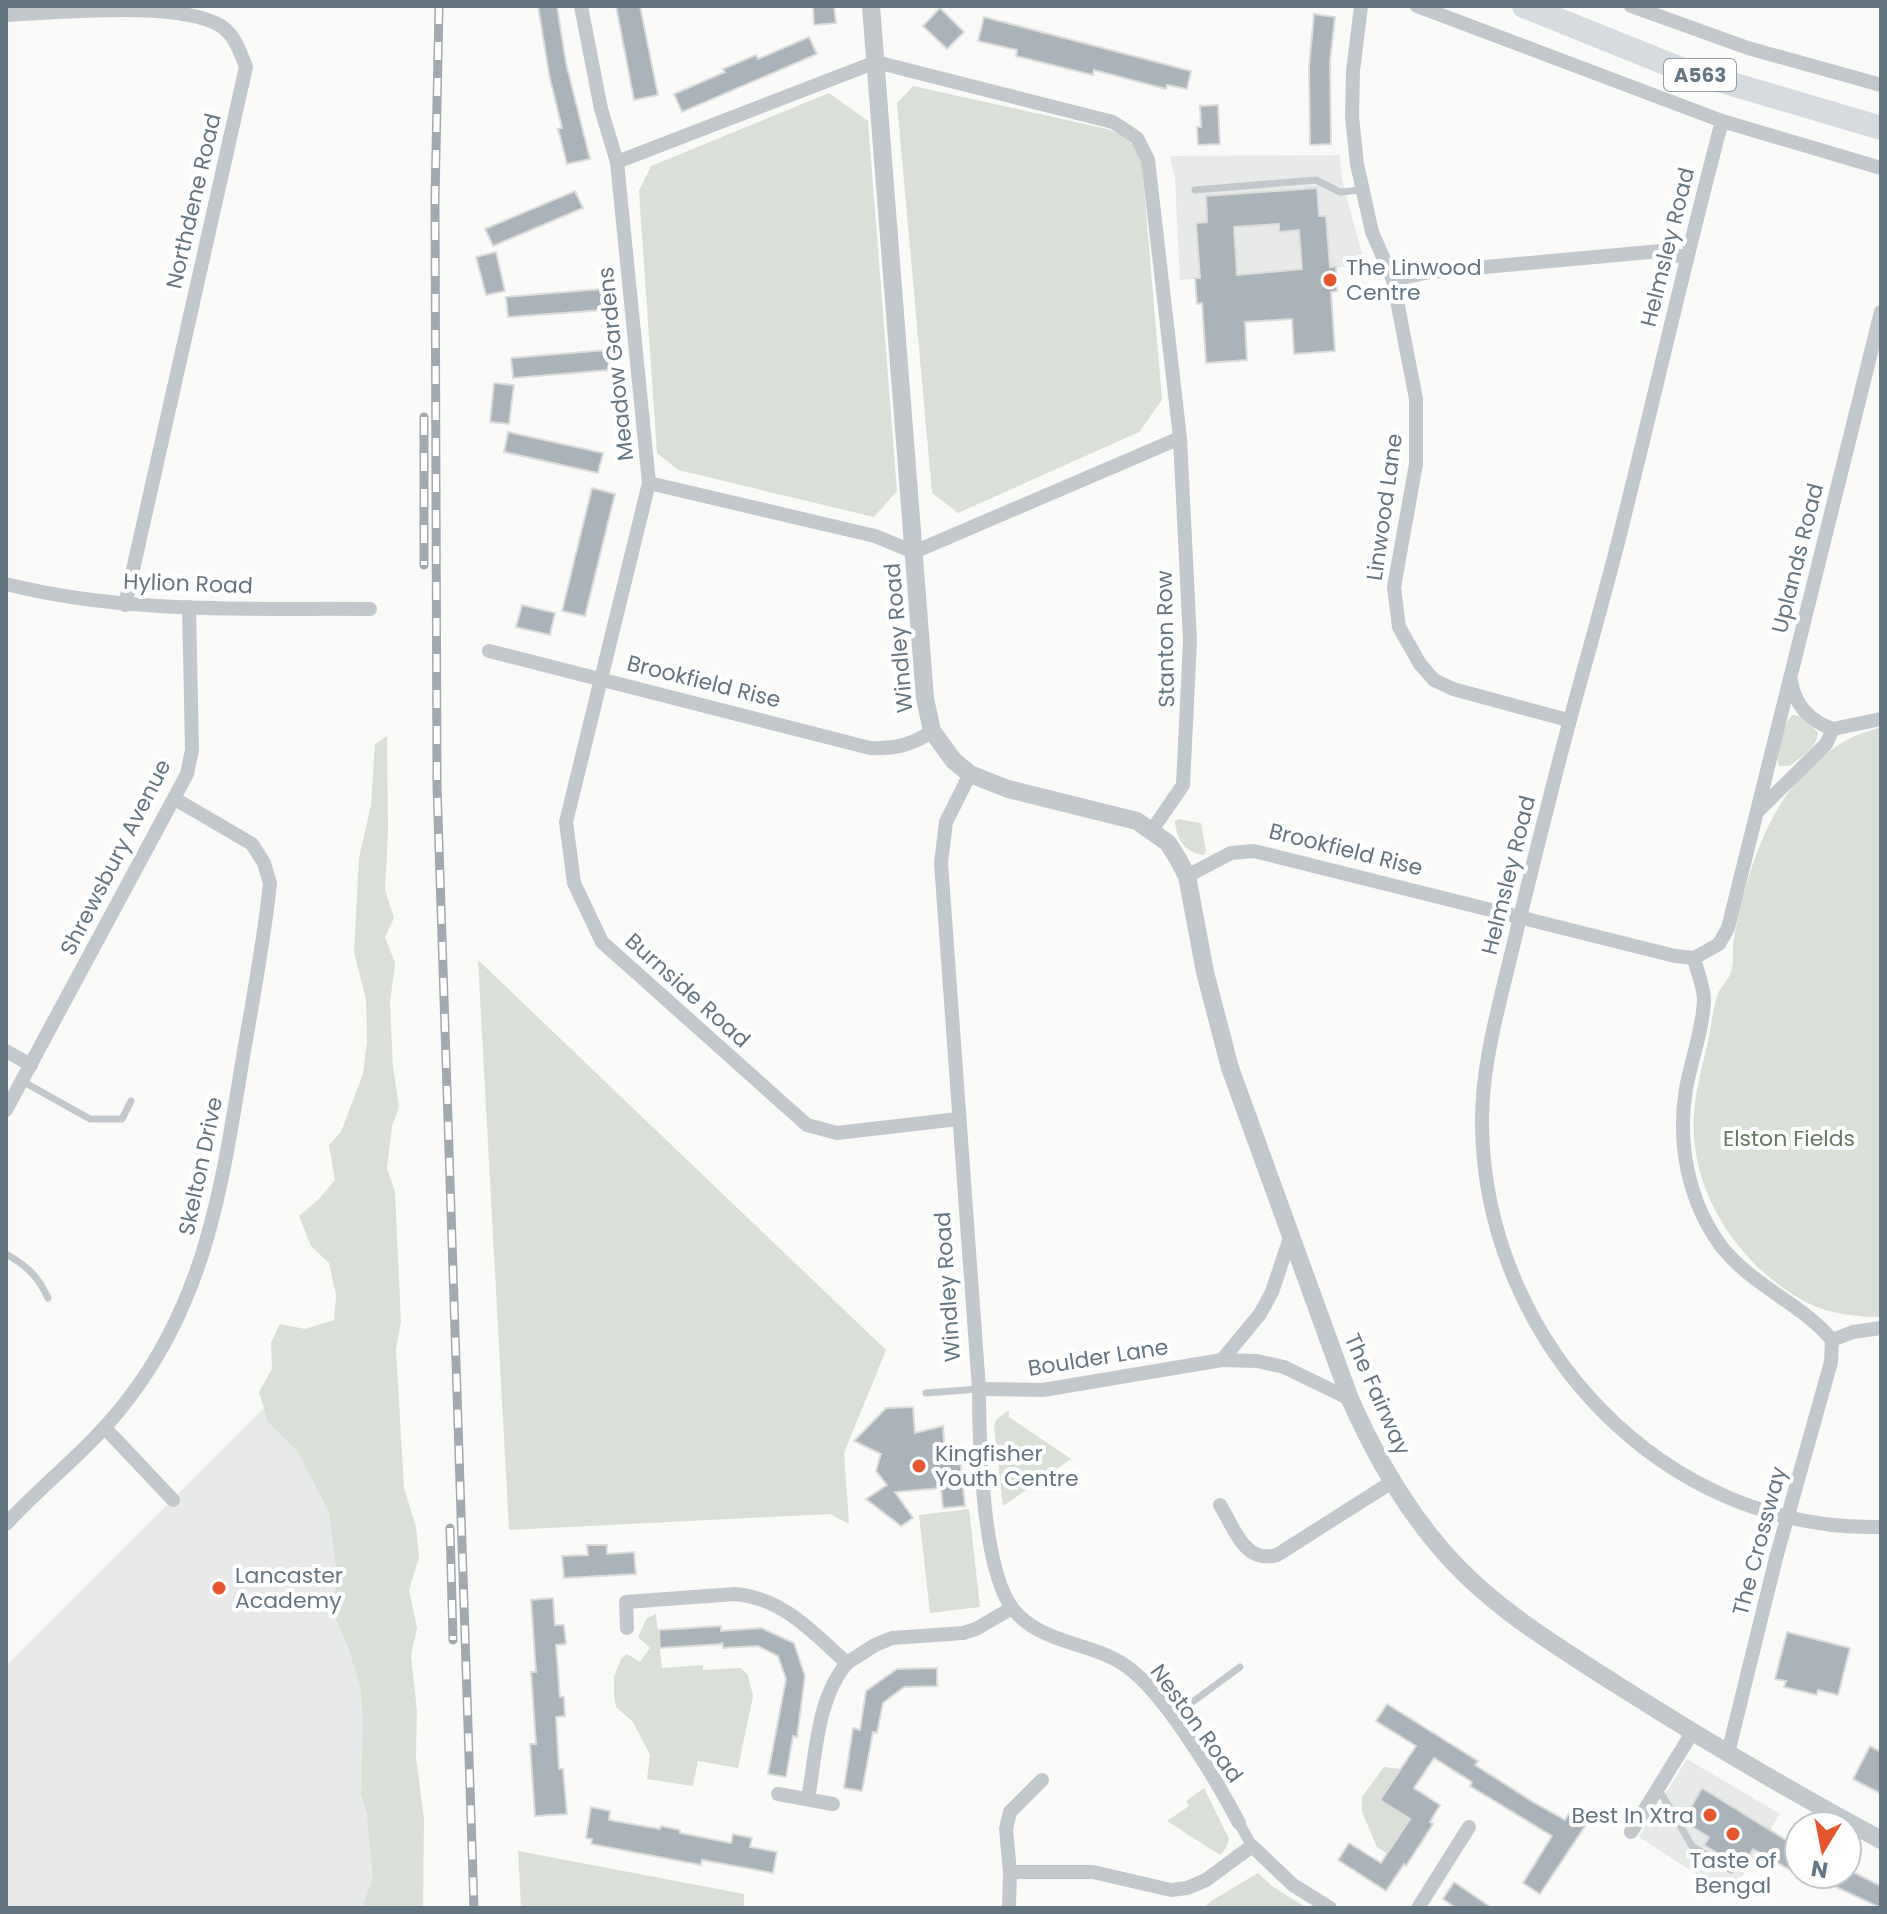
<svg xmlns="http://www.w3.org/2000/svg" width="1887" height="1914" font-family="Poppins,sans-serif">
  <rect width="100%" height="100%" fill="#fafaf8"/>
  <g fill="#e8e9e9">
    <path d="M1340,155L1342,180L1365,265L1180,280L1175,179L1170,156Z"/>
    <path d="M325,1358L375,1764L378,1908H6V1666L268,1404Z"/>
    <path d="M1687,1759L1780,1814L1730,1896L1639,1837Z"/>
  </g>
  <g fill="#dadfd7">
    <path d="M913,86L1107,129C1127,137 1135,143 1142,164L1162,400L1139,432L958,513L932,493L897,103Z"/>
    <path d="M829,93L868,121L897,491L874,517L678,470L657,453L639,191L651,166Z"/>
    <path d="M1792,715L1799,716L1818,732C1818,747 1801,757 1790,766H1779C1774,754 1783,724 1792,715Z"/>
    <path d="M1881,727V1317C1859,1317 1830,1314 1810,1304C1741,1270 1688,1191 1694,1113C1696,1087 1704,1061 1709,1036C1712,1022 1713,1007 1718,994C1721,985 1731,978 1732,968C1734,958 1732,948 1734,938C1749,862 1774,780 1847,740C1857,734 1870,731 1881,727Z"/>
    <path d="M387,736L388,830L385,890L394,918L385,937L395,963L390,1003L393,1067L399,1107L392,1126L387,1168L395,1192L401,1322L396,1349L404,1488L416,1527L419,1557L409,1590L417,1628L411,1655L417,1711L416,1758L424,1819L423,1908H362L373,1878L367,1815L361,1793L363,1718L360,1685L348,1647L333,1612L337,1576L329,1512L298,1452L268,1422L259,1392L272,1369L271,1343L280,1324L305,1329L334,1320L336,1295L329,1263L311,1246L299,1216L319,1199L335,1180L329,1145L341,1132L363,1074L367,1041L366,999L354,953L359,858L371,805L375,744Z"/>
    <path d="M1178,819L1201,823L1206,851L1204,855C1186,854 1176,839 1175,821Z"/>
    <path d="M478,960L886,1350L844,1453L849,1524L830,1514L509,1530Z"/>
    <path d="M1009,1410V1417L1071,1459L1003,1506L994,1427L996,1420Z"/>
    <path d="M969,1509L980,1607L930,1613L919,1515Z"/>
    <path d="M656,1614L662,1668L703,1665V1670L741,1668L748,1675L753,1696L738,1768L698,1761L693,1786L647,1779L650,1755L633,1722L616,1707L614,1697V1677L621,1659L627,1654L640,1662L650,1648L638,1637L647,1618Z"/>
    <path d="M1384,1767L1401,1769L1380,1800L1398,1812L1403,1804L1414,1812L1388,1854L1377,1847L1362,1812V1797Z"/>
    <path d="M1204,1788L1229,1839L1226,1848L1220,1855L1167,1821L1189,1806L1186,1801Z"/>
    <path d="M518,1851L744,1894V1908H521Z"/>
    <path d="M1258,1873L1272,1886L1307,1908H1204L1211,1901Z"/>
  </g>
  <g fill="#aab3b9" stroke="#dcdcda" stroke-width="2" fill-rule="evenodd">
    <path d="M538,6H557L566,63L590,159L567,164L558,129L562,128L549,74Z"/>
    <path d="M616,6H640L658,95L634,100Z"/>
    <path d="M813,6H834L836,23L814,25Z"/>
    <path d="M940,8L964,32L947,49L923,26Z"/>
    <path d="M1314,14L1335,17L1330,62L1331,144L1310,145L1309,67Z"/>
    <path d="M984,17L1191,71L1187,89L1167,85L1166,89L1094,70L1093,75L1016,56L1017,50L978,41Z"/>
    <path d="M809,37L817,54L682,112L674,94L725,72L723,69L756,55L758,59Z"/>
    <path d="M1218,105L1220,144L1198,145L1197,127H1201L1200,106Z"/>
    <path d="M1317,188L1319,216H1326L1330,267H1336L1337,291L1331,292L1335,351L1294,354L1292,319L1245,322L1247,360L1206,363L1202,303L1197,304L1195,278H1200L1196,223L1207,222L1206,196ZM1279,224V232L1299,230L1302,269L1237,275L1234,227Z"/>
    <path d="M575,191L583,208L493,246L485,229Z"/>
    <path d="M496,252L505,291L486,295L476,257Z"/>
    <path d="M602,289L604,310L508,317L506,297Z"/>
    <path d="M608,350L609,370L513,378L511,358Z"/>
    <path d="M494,383L514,385L509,424L490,422Z"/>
    <path d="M508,432L603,453L598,473L504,452Z"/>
    <path d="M592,488L615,494L585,616L562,611Z"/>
    <path d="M522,605L555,613L550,635L516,627Z"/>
    <path d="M913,1407L915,1433L943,1426L945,1452L959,1450L965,1506L943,1508L941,1488L895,1492L913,1518L901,1526L866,1499L887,1485L876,1471L881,1454L854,1441L886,1408Z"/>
    <path d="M587,1545H607V1554L634,1552L636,1574L564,1578L562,1556L588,1555Z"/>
    <path d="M553,1598L555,1625H564L566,1644L556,1645L560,1697H564L565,1716L556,1717L559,1769H563L567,1814L535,1816L530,1744H536L531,1672H536L531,1600Z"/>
    <path d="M721,1626V1631L761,1628L794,1643L805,1676L797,1737L793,1736L786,1777L768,1774L786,1679L778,1656L758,1646L723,1648L722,1642V1644L660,1648L659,1630Z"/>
    <path d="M1787,1632L1850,1648L1838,1695L1818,1690L1817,1695L1784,1687L1786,1681L1775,1679Z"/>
    <path d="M937,1668V1686L904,1687L883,1703L877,1733L873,1732L862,1791L844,1788L853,1728L860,1730L866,1691L897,1669Z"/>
    <path d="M1387,1704L1478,1761L1475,1765L1533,1802L1565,1820L1572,1808L1589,1820L1540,1894L1523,1883L1552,1836L1470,1786L1472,1782L1434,1758L1414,1788L1440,1805L1430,1822L1433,1824L1406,1866L1404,1864L1386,1891L1338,1860L1349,1843L1381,1863L1410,1819L1380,1800L1416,1746L1376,1721Z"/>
    <path d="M1870,1746L1881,1752V1794L1853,1779Z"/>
    <path d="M1702,1788L1799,1848V1875L1753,1849L1742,1868L1704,1845L1709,1837L1687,1824L1684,1819Z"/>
    <path d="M591,1807L610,1811L609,1820L660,1829L661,1826L680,1830V1833L731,1843L733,1834L752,1838L750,1847L777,1852L773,1873L702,1860L701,1865L591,1844L592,1839L586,1838Z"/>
    <path d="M1847,1869L1881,1886V1908L1808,1874H1847Z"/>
    <path d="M1454,1882L1492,1908H1456L1443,1899Z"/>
  </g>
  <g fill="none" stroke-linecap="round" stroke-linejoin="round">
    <g stroke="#c3c8cc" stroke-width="7">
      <path d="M1195,190L1316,180L1340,192L1361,190"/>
      <path d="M22,1081L90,1119H122L131,1101"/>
      <path d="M6,1254C27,1266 38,1276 48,1298"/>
      <path d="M926,1393L979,1389"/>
      <path d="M1172,1717L1240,1667"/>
      <path d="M1658,1788L1692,1846L1731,1870"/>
    </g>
    <path stroke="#c3c8cc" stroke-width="11" d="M1239,1823L1252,1846"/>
    <g stroke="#c3c8cc" stroke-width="14">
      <path d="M581,6L601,109L617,162"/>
      <path d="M1361,6L1353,71L1352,117L1357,164L1372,232L1393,280L1416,399V464L1394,587L1399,627L1420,664L1434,680L1453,689L1568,720"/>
      <path d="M1417,6L1722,121L1881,168"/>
      <path d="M1631,6L1748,48L1881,85"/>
      <path d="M6,15C58,13 179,0 221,26C235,35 240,52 246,67L125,605"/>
      <path d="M1722,121C1687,253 1657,386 1624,518C1601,613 1572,706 1549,801C1535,855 1522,909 1509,963C1496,1017 1481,1071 1482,1127C1486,1342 1662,1532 1881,1527"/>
      <path d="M1393,280L1430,272L1661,251L1686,258"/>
      <path d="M1881,312L1728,928L1719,944L1694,958C1697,972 1704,986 1704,1000C1703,1030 1691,1060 1686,1089C1677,1143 1688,1201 1721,1246C1752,1286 1801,1303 1832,1340L1853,1332L1881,1328"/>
      <path d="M649,483L566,822L574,883L602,942L807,1125L837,1133L958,1119"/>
      <path d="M6,584C124,614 249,608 370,609"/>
      <path d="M489,651L870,748C894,749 913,745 932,731"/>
      <path d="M1791,681C1795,706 1810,721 1833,729"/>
      <path d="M970,774L946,822L941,863L979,1389C979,1440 982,1570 1013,1609C1042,1645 1090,1641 1126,1666C1164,1692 1217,1781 1239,1823"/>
      <path d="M1758,811L1826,744L1833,729L1881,719"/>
      <path d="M1152,830L1183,785L1190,641L1180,438L1148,160L1137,138L1113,122L876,62L617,162L649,483L875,536L914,552L1180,438"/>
      <path d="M1187,876L1231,853L1254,851L1675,956L1694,958"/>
      <path d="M6,1051L31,1065"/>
      <path d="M6,1110L187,774L192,750L189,607"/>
      <path d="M1222,1360L1257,1361L1284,1367L1350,1399"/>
      <path d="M979,1389L1043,1390L1222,1360L1260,1314L1272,1292L1290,1238"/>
      <path d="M105,1428L173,1500"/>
      <path d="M1220,1505C1235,1529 1244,1564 1277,1555L1392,1482"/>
      <path d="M6,1524C46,1481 94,1445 129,1398C207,1296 223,1180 243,1057C253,999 264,941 270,883L264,863L252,844L175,799"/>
      <path d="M627,1628L626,1602L735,1594C783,1598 812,1632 847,1663L875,1645L892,1638L963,1633L976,1629L1012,1608"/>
      <path d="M1728,1753L1776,1558L1831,1362L1832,1340"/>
      <path d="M778,1794L833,1804"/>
      <path d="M808,1799C816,1754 817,1698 847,1663"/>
      <path d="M1631,1832L1692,1733"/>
      <path d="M1010,1872H1093L1171,1890L1187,1888L1206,1880L1252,1846L1293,1885L1330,1908"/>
      <path d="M1009,1908L1010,1872L1006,1829L1010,1812L1042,1780"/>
      <path d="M1418,1908L1469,1827"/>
    </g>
    <path stroke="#c3c8cc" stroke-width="18" d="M871,6L925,698L932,731L954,761L970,774L1008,789L1137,821L1168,843L1178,859L1187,876L1205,972L1230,1068L1350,1399C1373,1451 1400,1500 1437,1544C1487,1605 1554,1644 1619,1686C1704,1740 1792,1792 1881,1840"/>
    <path stroke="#d6dbdf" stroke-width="24" d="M1524,6L1678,68L1881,128"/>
    <defs>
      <g id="rail">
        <path d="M439,6L435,200L437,786L474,1908"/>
        <path d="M424,417V565"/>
        <path d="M450,1528L453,1640"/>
      </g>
    </defs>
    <use href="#rail" stroke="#a2aab0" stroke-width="9"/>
    <use href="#rail" stroke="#fff" stroke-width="6" stroke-dasharray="18" stroke-linecap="butt"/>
  </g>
  <g fill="#e4572e" stroke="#fff" stroke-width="3">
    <circle cx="1330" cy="280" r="8"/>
    <circle cx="919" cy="1466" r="8"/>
    <circle cx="219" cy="1588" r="8"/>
    <circle cx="1710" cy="1815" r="8"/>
    <circle cx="1733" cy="1834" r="8"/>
  </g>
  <g text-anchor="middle" stroke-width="8" stroke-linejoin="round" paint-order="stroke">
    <rect fill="#fff" stroke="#939fa8" stroke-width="2" x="1664" y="59" width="72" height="32" rx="6"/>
    <g font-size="20" font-weight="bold" fill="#657683">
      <text x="1700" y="82">A563</text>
    </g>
    <g font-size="22" fill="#657683" stroke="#fff">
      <text transform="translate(193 201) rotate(-77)" y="8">Northdene Road</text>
      <text transform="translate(1667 247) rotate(-76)" y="8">Helmsley Road</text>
      <text transform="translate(615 364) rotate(-96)" y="8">Meadow Gardens</text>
      <text transform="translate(1384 507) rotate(-82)" y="8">Linwood Lane</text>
      <text transform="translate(1797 558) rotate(-76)" y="8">Uplands Road</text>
      <text transform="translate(188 583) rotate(2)" y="8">Hylion Road</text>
      <text transform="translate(898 638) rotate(-95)" y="8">Windley Road</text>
      <text transform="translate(1165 639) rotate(-91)" y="8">Stanton Row</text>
      <text transform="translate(704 681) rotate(14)" y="8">Brookfield Rise</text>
      <text transform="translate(1346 849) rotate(14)" y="8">Brookfield Rise</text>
      <text transform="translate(115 857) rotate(-63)" y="8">Shrewsbury Avenue</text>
      <text transform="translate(1508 875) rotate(-76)" y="8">Helmsley Road</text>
      <text transform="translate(688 990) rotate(42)" y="8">Burnside Road</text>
      <text transform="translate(200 1166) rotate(-78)" y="8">Skelton Drive</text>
      <text transform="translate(947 1287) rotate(-94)" y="8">Windley Road</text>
      <text transform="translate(1098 1357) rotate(-9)" y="8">Boulder Lane</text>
      <text transform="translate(1378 1394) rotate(66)" y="8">The Fairway</text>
      <text transform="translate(1759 1541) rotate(-75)" y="8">The Crossway</text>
      <text transform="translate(1197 1723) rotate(54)" y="8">Neston Road</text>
    </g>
    <g font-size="22" fill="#657683" stroke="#fff" text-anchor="start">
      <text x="1346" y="275">The Linwood<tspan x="1346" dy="25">Centre</tspan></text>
      <text x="935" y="1461">Kingfisher<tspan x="935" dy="25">Youth Centre</tspan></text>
      <text x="235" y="1583">Lancaster<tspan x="235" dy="25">Academy</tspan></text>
      <text x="1694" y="1823" text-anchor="end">Best In Xtra</text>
      <text x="1733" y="1868" text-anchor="middle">Taste of<tspan x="1733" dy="25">Bengal</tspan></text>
    </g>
    <g font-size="22" fill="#687a64" stroke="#fff">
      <text x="1789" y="1146">Elston Fields</text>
    </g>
  </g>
  <rect width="1887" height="1914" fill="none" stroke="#657683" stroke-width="16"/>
  <g transform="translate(1823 1850) rotate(190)"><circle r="38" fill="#ffffff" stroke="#c1c8cd" stroke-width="2"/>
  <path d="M0-6L14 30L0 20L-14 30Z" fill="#e4572e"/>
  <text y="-12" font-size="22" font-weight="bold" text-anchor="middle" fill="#657683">N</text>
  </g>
</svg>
